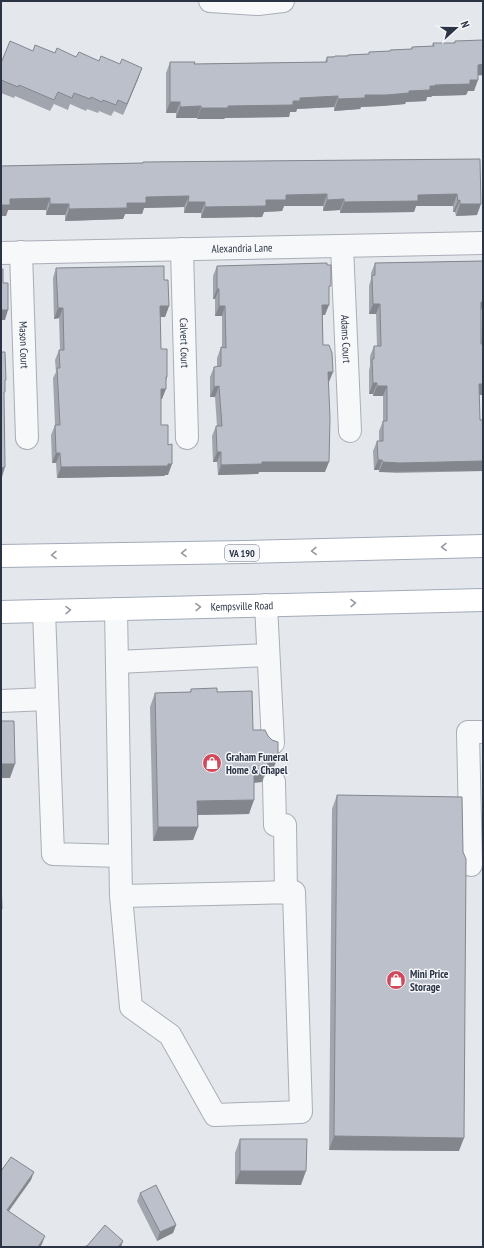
<svg xmlns="http://www.w3.org/2000/svg" width="484" height="1248" font-family="'PT Sans Narrow',sans-serif">
  <rect width="100%" height="100%" fill="#e4e7ec"/>
  <g fill="none" stroke-linecap="round" stroke-linejoin="round">
    <defs>
      <g id="minor">
        <path d="M210,1L258,4L283,1"/>
        <path id="s1" d="M342,246L350,431"/>
        <path id="s2" d="M182,249L187,438"/>
        <path id="s3" d="M21,252L27,438"/>
        <path id="s4" d="M1,253L483,243"/>
        <path d="M266,605L273,743"/>
        <path d="M116,609L121,896L131,1007L170,1035L215,1115L301,1112L294,892L121,896"/>
        <path d="M44,611L53,854L120,856"/>
        <path d="M117,662L268,655"/>
        <path d="M1,701L47,699"/>
        <path d="M274,782L275,825H285L286,893"/>
        <path d="M471,865L468,732H483"/>
      </g>
      <g id="major">
        <path d="M1,556L246,552L483,546"/>
        <path id="s5" d="M1,612L483,600"/>
      </g>
    </defs>
    <use href="#minor" stroke="#a9aeb7" stroke-width="24"/>
    <use href="#major" stroke="#a3abb8" stroke-width="24"/>
    <use href="#minor" stroke="#f7f8fa" stroke-width="22"/>
    <use href="#major" stroke="#fff" stroke-width="22"/>
  </g>
  <g fill="#a1a5ae">
    <path d="M455,41L478,76L474,91H468L466,95L432,96L431,97H427L426,101L406,102L405,104L382,106L361,107L360,109L334,111V107L297,109L296,112H290L289,117L225,118L224,119H197V118H176V113H166V73L170,62L194,64L325,62L327,57L369,54V52H390V50L411,49L412,47L432,46L433,43H454Z"/>
    <path d="M33,51L55,53L142,68L138,79L123,115L114,111L111,116L99,111L98,113L87,109L86,111L70,104L68,110L54,104L50,111L15,96L14,98L1,93V63Z"/>
    <path d="M480,159L477,215L456,216L455,212H453V206H416L414,212L340,213V210L323,211V206H284L282,211L264,212L262,217L201,218V213H184V207L144,208L142,214H125L123,219L65,221V215H46V210H8L6,216H1V166L142,163L143,162Z"/>
    <path d="M483,261V305L481,311L483,395H479L480,420H483V471L396,473L379,472V470H374L373,451L377,441H379V431L383,421V396H373V394H369V370L370,366V356L374,346H377L376,314H369V286L371,279V273L375,263Z"/>
    <path d="M217,266L329,291L325,315H323V345L333,372L328,382L325,472H259L258,474L218,475L217,462H213L212,436L216,426H217L215,397H210V377L214,367H217V358L221,347L222,348V316H215V299H213V276Z"/>
    <path d="M56,268L164,280L169,306L165,317H160L161,349L167,377L162,399H161V425L168,475H165L164,476L57,478L56,463H52L51,435L55,425L53,378L56,372L55,360L59,350H60L59,318L54,319L53,278Z"/>
    <path d="M191,689L217,692L253,730L273,770L268,771L264,775L262,782L254,783L249,814L197,815L198,827L193,840L153,841L150,707L155,693L190,692Z"/>
    <path d="M337,795L463,852L459,1151L329,1150L332,809Z"/>
    <path d="M240,1139L301,1185L235,1184V1153Z"/>
    <path d="M140,1193L176,1225L173,1233L157,1241L137,1201Z"/>
  </g>
  <g fill="#83868d">
    <path d="M483,64V75L473,76L478,65Z"/>
    <path d="M142,68L138,79L123,115L127,104Z"/>
    <path d="M470,80H478L474,91H468L466,95L432,96L431,97H427L426,101L406,102L405,104L382,106L361,107L360,109L334,111L338,99Z"/>
    <path d="M338,96L334,107L297,109L296,112H290L289,117L225,118L224,119H197L201,108L228,106L293,101L300,98Z"/>
    <path d="M170,102H180L176,113H166Z"/>
    <path d="M201,106L197,118H176L180,107Z"/>
    <path d="M327,194L323,206H284L282,211L264,212L262,217L201,218L205,207L286,195Z"/>
    <path d="M457,194L453,206H416L414,212L340,213L344,202L418,195Z"/>
    <path d="M189,196L184,207L144,208L142,214H125L123,219L65,221L69,209L127,203L146,197Z"/>
    <path d="M50,198L46,210H8L6,216H1V205L10,199Z"/>
    <path d="M344,199L340,210L323,211L327,200Z"/>
    <path d="M460,200L455,212H453L458,201Z"/>
    <path d="M188,202H205L201,213H184Z"/>
    <path d="M50,204H69L65,215H46Z"/>
    <path d="M460,204H481L477,215L456,216Z"/>
    <path d="M217,289H219L215,299H213Z"/>
    <path d="M481,302H483V305L480,312Z"/>
    <path d="M373,304H380L376,314H369Z"/>
    <path d="M322,305H329L325,315H319Z"/>
    <path d="M160,306H169L165,317H157Z"/>
    <path d="M219,306H225L222,316H215Z"/>
    <path d="M58,308H63L59,318L54,319Z"/>
    <path d="M1,310H8L5,320H1Z"/>
    <path d="M328,372H333L329,382H324Z"/>
    <path d="M373,383H377L373,394H369Z"/>
    <path d="M479,384H483V395H475Z"/>
    <path d="M219,386L215,397H210L214,387Z"/>
    <path d="M377,386H387L383,396H373Z"/>
    <path d="M161,389H166L162,399H157Z"/>
    <path d="M217,452H221L217,462H213Z"/>
    <path d="M56,453H60L56,463H52Z"/>
    <path d="M378,460H382L379,470H374Z"/>
    <path d="M483,461V471L379,472L383,462Z"/>
    <path d="M262,462H329L325,472H259L258,474L218,475L221,465Z"/>
    <path d="M172,464L168,475H165L164,476L57,478L61,467Z"/>
    <path d="M5,467L2,477H1V468Z"/>
    <path d="M278,756L273,770L268,771L264,775L262,782L249,783L254,769L268,762L273,757Z"/>
    <path d="M1,764H15L10,778H1Z"/>
    <path d="M254,800L249,814L192,815L197,801Z"/>
    <path d="M158,827H198L193,840L153,841Z"/>
    <path d="M334,1136L464,1138L459,1151L329,1150Z"/>
    <path d="M240,1171H306L301,1185L235,1184Z"/>
    <path d="M34,1172L31,1180L4,1218L7,1210Z"/>
    <path d="M176,1225L173,1233L157,1241L160,1232Z"/>
    <path d="M45,1236L42,1244L40,1247H38Z"/>
    <path d="M123,1241L121,1247H118Z"/>
  </g>
  <g fill="#bbc0ca" stroke="#83868d">
    <path d="M483,40V64L478,65V80H470V84L435,85V86H430V90L409,91V93L386,95H365V98L338,99V96L300,98V101H293V105L228,106V108H201V106L180,107V102H170V62H195L194,64L327,62V57H334L335,56H348V55L369,54V52L390,51V50L412,49V47L434,46L433,43H455V41Z"/>
    <path d="M10,41L33,51L35,45L55,53L57,48L76,57L79,52L99,61L101,56L120,64L122,59L142,68L127,104L118,100L116,105L103,100L102,102L91,97L90,99L74,93L72,98L58,92L54,100L19,85L18,87L1,80V63Z"/>
    <path d="M480,159L481,204H460V200L458,201L457,194L418,195V201L344,202V199L327,200V194L286,195V200H266V206L205,207V202H188L189,196L146,197V203H127V208L69,209V204H50V198L10,199V205H1V166L143,163V162Z"/>
    <path d="M483,261V302H481V344H483V384H479L480,420H483V461L400,463L383,462L382,460H378L377,441H383V421H387V386H377V383H373L372,359H374V346H381L380,304H373L372,276L375,275V263Z"/>
    <path d="M327,263V265H331V286H329V305H322L323,345H329L332,353L333,372H328L330,418L329,462H262V464L221,465V452H217L216,426H222L219,386L214,387V367L221,366V347L226,348L225,306H219V289H217V266Z"/>
    <path d="M164,266V280H168L169,306H160L161,349H167V377H166V389H161V425H168V445L172,444V464H168V466L61,467L60,453H56L55,425H60L57,368H60L59,350H64L63,308H58L56,268Z"/>
    <path d="M1,269H3V283H8V310H1Z"/>
    <path d="M1,352H5L6,380H5V392H4L5,467L1,468Z"/>
    <path d="M217,688V692L252,691L253,730H265L268,736L272,740L278,742V756L273,757L268,762L266,769H254V800L197,801L198,827H158L155,693L191,692V689Z"/>
    <path d="M1,721H14L15,764H1Z"/>
    <path d="M337,795L462,797L463,852L466,859L464,1138L334,1136Z"/>
    <path d="M1,879L2,909H1Z"/>
    <path d="M240,1139H307L306,1171H240Z"/>
    <path d="M11,1157L34,1172L7,1210L45,1236L38,1247H1V1171Z"/>
    <path d="M156,1185L176,1225L160,1232L140,1193Z"/>
    <path d="M105,1225L123,1241L118,1247H80L87,1246Z"/>
  </g>
  <defs><path id="oneway-chevron" d="M-2-3.5L2.5 0L-2 3.5" fill="none" stroke-width="1.6" stroke-linecap="round" stroke-linejoin="round"/></defs>
  <g stroke="#959aa2">
    <use href="#oneway-chevron" transform="translate(444 547) rotate(179)"/>
    <use href="#oneway-chevron" transform="translate(314 551) rotate(178)"/>
    <use href="#oneway-chevron" transform="translate(184 553) rotate(179)"/>
    <use href="#oneway-chevron" transform="translate(54 555) rotate(179)"/>
    <use href="#oneway-chevron" transform="translate(353 603) rotate(-1)"/>
    <use href="#oneway-chevron" transform="translate(198 607) rotate(-2)"/>
    <use href="#oneway-chevron" transform="translate(68 610) rotate(-1)"/>
  </g>
  <defs>
    <symbol id="shop-disc" viewBox="-11 -11 22 22"><circle r="9.5" fill="#d1495b" stroke="#f4f6f9"/><path d="M-5-2.5h2.3a2.7 3.5 0 0 1 5.4 0H5L5.5 6h-11ZM-1.5-2.5h3a1.5 2.3 0 0 0-3 0Z" fill="#fff"/></symbol>
  </defs>
  <g fill-rule="evenodd">
    <use href="#shop-disc" x="201" y="752" width="22" height="22"/>
    <use href="#shop-disc" x="385" y="969" width="22" height="22"/>
  </g>
  <g text-anchor="middle" stroke-width="3" stroke-linejoin="round" paint-order="stroke">
    <rect fill="#f4f6f9" stroke="#676e7b" stroke-width="1" x="225" y="545" width="34" height="16" rx="3"/>
    <g font-size="10" font-weight="bold" fill="#2b3445">
      <text x="242" y="557">VA 190</text>
    </g>
    <g font-size="11" fill="#2b3445" stroke="#f4f6f9">
      <text dy="4" stroke="none"><textPath href="#s4" startOffset="241">Alexandria Lane</textPath></text>
      <text dy="4" stroke="none"><textPath href="#s1" startOffset="93">Adams Court</textPath></text>
      <text dy="4" stroke="none"><textPath href="#s2" startOffset="94">Calvert Court</textPath></text>
      <text dy="4" stroke="none"><textPath href="#s3" startOffset="93">Mason Court</textPath></text>
      <text dy="4" stroke="none"><textPath href="#s5" startOffset="241">Kempsville Road</textPath></text>
    </g>
    <g font-size="11" font-weight="bold" fill="#2b3445" stroke="#f4f6f9" text-anchor="start">
      <text x="226" y="761">Graham Funeral<tspan x="226" dy="13">Home &amp; Chapel</tspan></text>
      <text x="410" y="978">Mini Price<tspan x="410" dy="13">Storage</tspan></text>
    </g>
  </g>
  <rect width="484" height="1248" fill="none" stroke="#2b3445" stroke-width="4"/>
  <g transform="translate(456 28) rotate(69)" stroke="#f4f6f9" stroke-width="3" paint-order="stroke">
  <path d="M0-3L7 15L0 10L-7 15Z" fill="#2b3445"/>
  <text y="-6" font-size="11" font-weight="bold" text-anchor="middle" fill="#2b3445">N</text>
  </g>
</svg>
